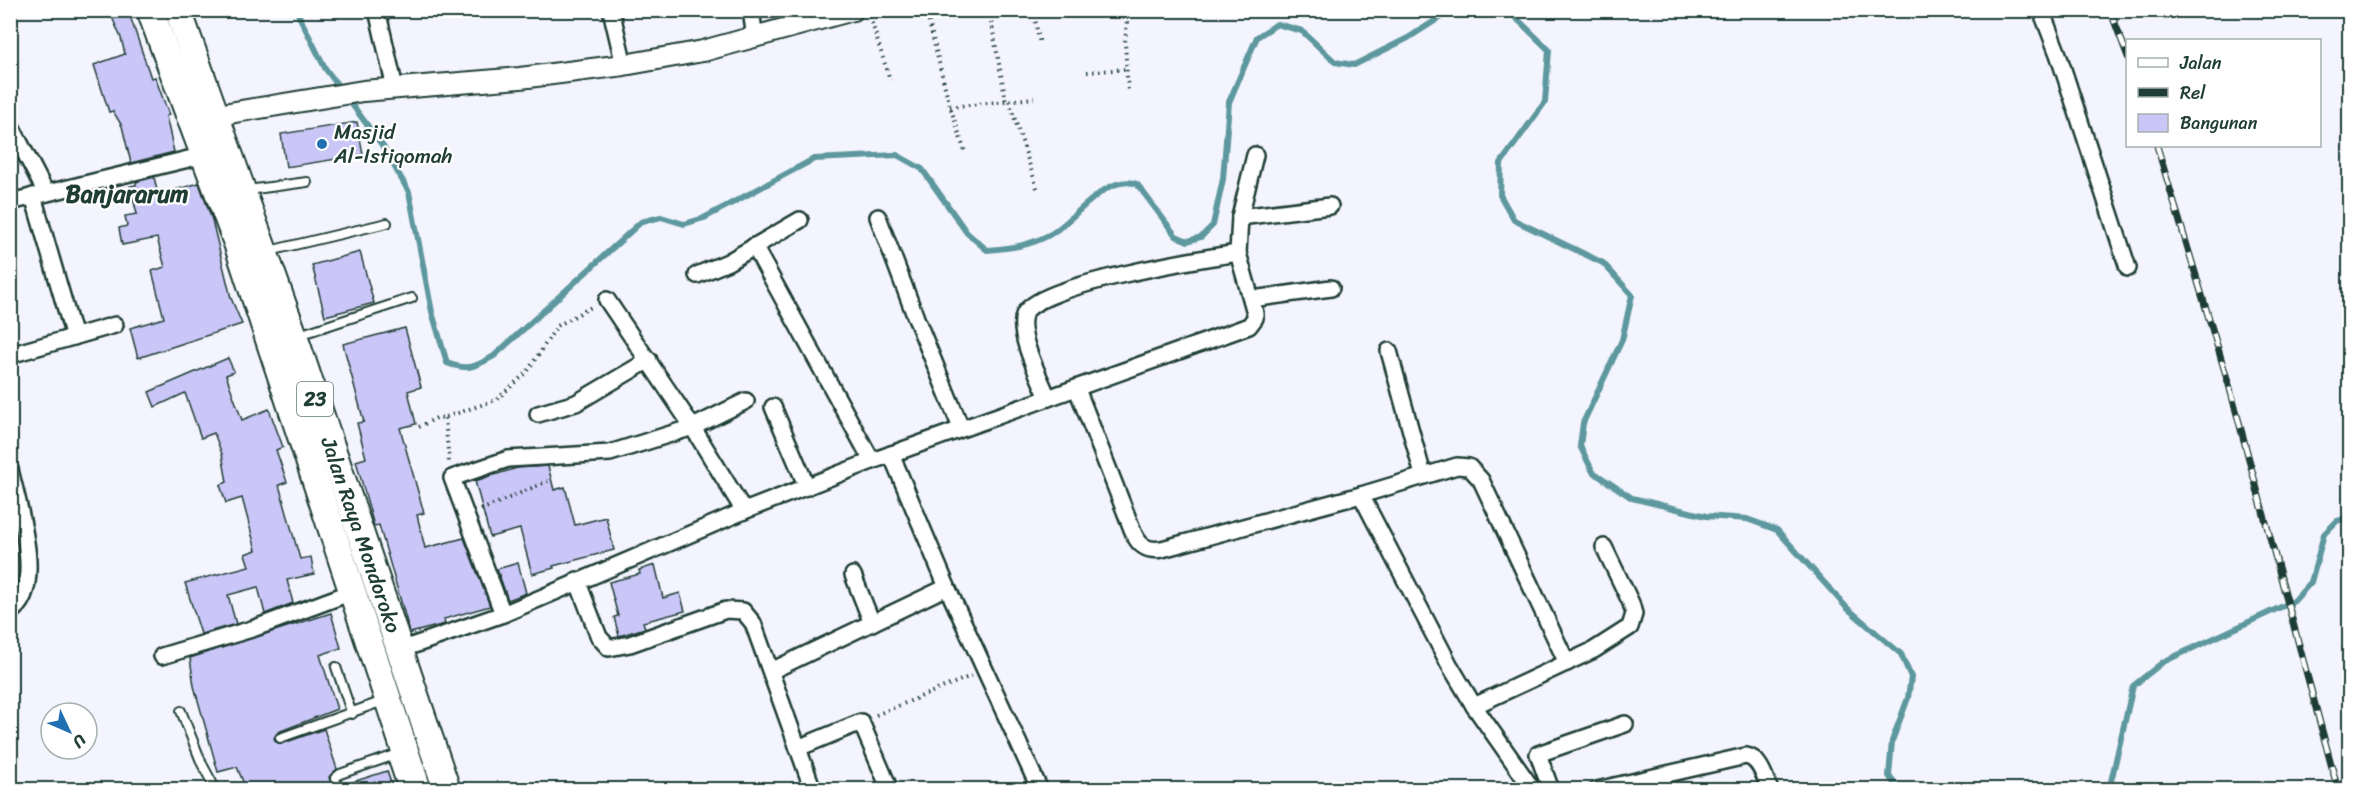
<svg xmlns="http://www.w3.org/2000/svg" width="2360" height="800" font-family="Sriracha,sans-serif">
  <rect width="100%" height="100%" fill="#f4f4fe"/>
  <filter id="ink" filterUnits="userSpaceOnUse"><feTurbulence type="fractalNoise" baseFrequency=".0167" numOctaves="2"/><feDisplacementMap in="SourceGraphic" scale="12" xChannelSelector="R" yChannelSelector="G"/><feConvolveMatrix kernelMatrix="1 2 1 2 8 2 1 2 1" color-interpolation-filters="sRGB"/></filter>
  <g filter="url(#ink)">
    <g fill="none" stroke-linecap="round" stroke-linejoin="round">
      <g stroke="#5d989e" stroke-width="6">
        <path d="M296,10L325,68L382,145L409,192L432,312L447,363C468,371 475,367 494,356L641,222L661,217L684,224L704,218L814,159L897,155L922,169L967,233L987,250C1010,248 1029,246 1049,235C1074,222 1106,172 1137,184L1176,236L1188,241L1201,237L1213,225L1223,179L1229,102L1257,37L1277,24L1302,31L1335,62L1354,65L1408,38L1452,10"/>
        <path d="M1508,10L1549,50L1545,102L1501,163L1500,195L1514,220L1603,263L1632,295L1622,340L1583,423L1580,446L1593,472L1632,498L1706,516L1747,519L1777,530L1847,608L1901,654L1911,677L1908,698L1892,741L1889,776L1899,790"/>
        <path d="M2109,790L2133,686L2163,662L2294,601L2311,582L2324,534L2337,521L2350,517"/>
      </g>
    </g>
    <g fill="#cac6f8" stroke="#1f3d34" stroke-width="1.5">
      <path d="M109,10H128L151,78L155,77L169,115L166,116L174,152L131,163L122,126L113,111L109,112L94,65L125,54L121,38Z"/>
      <path d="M357,122L363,155L286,167L281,134Z"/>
      <path d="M154,177L158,195L199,183L212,220L231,298L242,324L138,358L130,328L164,318L152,271L165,267L157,238L122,245L119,228L127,226L125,216L137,214L130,186L136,185V182Z"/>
      <path d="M360,252L374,303L325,316L312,265Z"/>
      <path d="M405,328L421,387L408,391L416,424L400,428L424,513L417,515L425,548L464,538L490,606L444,619L445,624L410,633L379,525L374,526L356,461L366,458L357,423L364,422L343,344Z"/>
      <path d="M228,358L234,372L226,375L242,420L269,409L283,447L276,450L287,482L279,485L300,559L311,557L314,574L287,580L293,603L265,614L258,587L228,595L236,624L201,634L185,583L249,566L245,554L256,550L242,498L226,503L220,485L227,482L222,454L214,433L201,438L185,393L155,407L149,392Z"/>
      <path d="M548,466L554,490L565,487L575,525L606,517L614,550L553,566L554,568L532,574L520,529L490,537L475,481L517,468Z"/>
      <path d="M518,563L526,593L508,600L497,569Z"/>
      <path d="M655,565L663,598L680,593L685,611L643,622L645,628L619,636L614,617L618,616L609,582L640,574L639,570Z"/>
      <path d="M331,613L341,648L320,655L337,709L278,732L274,738L276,742L281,744L324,729L337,769L329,777L332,789H246L237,767L218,772L194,686L190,658Z"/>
      <path d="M387,771L393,789H342L343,785Z"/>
    </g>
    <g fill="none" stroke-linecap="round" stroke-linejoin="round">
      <defs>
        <g id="service">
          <path d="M248,190L307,182"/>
          <path d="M269,251L387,223"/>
          <path d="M299,335L412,298"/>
          <path d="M336,667L352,714"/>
          <path d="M181,711L202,764L216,790"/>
          <path d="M280,738L386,700"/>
          <path d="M392,757L403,790"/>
          <path d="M337,787L335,778L340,774L401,753"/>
        </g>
        <g id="minor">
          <path d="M377,10L395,88"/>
          <path d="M611,10L624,65"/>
          <path d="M751,10L755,38"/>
          <path d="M2041,10L2058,54L2128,268"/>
          <path d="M10,124L46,193"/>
          <path d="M33,196L74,337"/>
          <path d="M10,202L205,155"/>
          <path d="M878,217L916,318L961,428"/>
          <path d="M1240,217L1330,206"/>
          <path d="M754,246L872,461"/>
          <path d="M697,275L728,262L800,220"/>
          <path d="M1252,299L1331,288"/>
          <path d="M607,300L690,423L744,511"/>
          <path d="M1389,351L1423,475"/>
          <path d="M10,355L115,325"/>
          <path d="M1077,389L1134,534C1140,547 1148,551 1162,549L1361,495L1457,466L1469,467L1481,480L1567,663"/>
          <path d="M1048,398C1040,378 1017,335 1024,315C1034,285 1204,258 1238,253"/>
          <path d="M773,407L807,487"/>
          <path d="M538,414L576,403L649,360"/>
          <path d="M891,454L947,587L1040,790"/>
          <path d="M10,469C17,503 47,590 10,612"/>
          <path d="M1361,495L1449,664L1474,706L1533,790"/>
          <path d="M853,575L872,623"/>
          <path d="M577,580L599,637L609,648L630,644L726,610L743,611L753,623L813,790"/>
          <path d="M503,614L452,478L508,459L610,453L693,427L746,401"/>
          <path d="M400,650L503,614L744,511L872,461L1249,326L1255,318V313L1238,253L1240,217L1255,155"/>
          <path d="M162,656L255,628L352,592"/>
          <path d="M771,671L947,587"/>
          <path d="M1474,706L1594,650L1630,627L1634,614L1631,603L1604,547"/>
          <path d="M798,748L861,722L890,790"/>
          <path d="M1551,790L1538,754L1625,724"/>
          <path d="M1597,790L1746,756C1760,758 1765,778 1770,790"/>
        </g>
        <path id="tertiary" d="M217,115L363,91L520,78L624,65L703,51L853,10"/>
        <g id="trunk">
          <path d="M150,10L237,243L418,790"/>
          <path d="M178,10L294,336L447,790"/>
        </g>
      </defs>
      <use href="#service" stroke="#1f3d34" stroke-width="12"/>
      <use href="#minor" stroke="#1f3d34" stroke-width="20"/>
      <use href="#tertiary" stroke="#1f3d34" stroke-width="24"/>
      <use href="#trunk" stroke="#1f3d34" stroke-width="30"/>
      <g stroke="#1f3d34" stroke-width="4" stroke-dasharray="1.5 4.5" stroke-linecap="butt">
        <path d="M926,10L949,103L965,152"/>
        <path d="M989,10L1006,101"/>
        <path d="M1033,10L1040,44"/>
        <path d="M1128,10L1125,42L1128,92"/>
        <path d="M870,17L890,80"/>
        <path d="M1087,72L1126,69"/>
        <path d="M1009,101L1038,191"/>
        <path d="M950,107L1034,98"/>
        <path d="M445,418L449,462"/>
        <path d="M419,427L438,417L443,418L496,400L527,372L557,326L593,306"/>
        <path d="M481,510L548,481"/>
        <path d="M876,715L971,676"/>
      </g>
      <use href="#service" stroke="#fff" stroke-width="8"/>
      <use href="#minor" stroke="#fff" stroke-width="15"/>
      <use href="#tertiary" stroke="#fff" stroke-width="20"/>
      <use href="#trunk" stroke="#fff" stroke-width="26"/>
      <defs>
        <g id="rail">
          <path d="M2110,10L2128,57"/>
          <path d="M2157,146L2229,385L2338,790"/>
        </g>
      </defs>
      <use href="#rail" stroke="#1f3d34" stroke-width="7"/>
      <use href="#rail" stroke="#fff" stroke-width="4.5" stroke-dasharray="14" stroke-linecap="butt"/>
    </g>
  </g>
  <circle fill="#1f6fb2" stroke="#fff" stroke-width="2" cx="322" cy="144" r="6"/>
  <g text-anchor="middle" stroke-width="4.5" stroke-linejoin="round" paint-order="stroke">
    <rect fill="#fff" stroke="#627771" stroke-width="1.5" x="297" y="382" width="36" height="34" rx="4.5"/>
    <g font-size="20" font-weight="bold" fill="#1f3d34">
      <text x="315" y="406">23</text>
    </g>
    <g font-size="21" fill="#1f3d34" stroke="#fff" text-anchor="start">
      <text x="334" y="139">Masjid<tspan x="334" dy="24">Al-Istiqomah</tspan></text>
    </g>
    <g font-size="21" fill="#1f3d34" stroke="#fff">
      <text transform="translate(361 535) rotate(71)" y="7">Jalan Raya Mondoroko</text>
    </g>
    <g font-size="24" font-weight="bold" fill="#1f3d34" stroke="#fff">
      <text x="127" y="202">Banjararum</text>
    </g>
  </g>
  <rect width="2360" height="800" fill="none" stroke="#fff" stroke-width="36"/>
  <rect x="18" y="18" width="2324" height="764" fill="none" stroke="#1f3d34" stroke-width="2" filter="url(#ink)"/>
  <rect x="2126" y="39" width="195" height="108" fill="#ffffff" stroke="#a5b1ae" stroke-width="1.5"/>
  <rect x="2138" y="58" width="30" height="9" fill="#ffffff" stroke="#a5b1ae" stroke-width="1.5"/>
  <text x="2180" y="69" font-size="18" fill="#1f3d34">Jalan</text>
  <rect x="2138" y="88" width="30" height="9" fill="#1f3d34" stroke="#a5b1ae" stroke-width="1.5"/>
  <text x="2180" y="99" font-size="18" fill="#1f3d34">Rel</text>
  <rect x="2138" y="114" width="30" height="18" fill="#cac6f8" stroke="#a5b1ae" stroke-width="1.5"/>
  <text x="2180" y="129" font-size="18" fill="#1f3d34">Bangunan</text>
  <g transform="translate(69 731) rotate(134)"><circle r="28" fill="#ffffff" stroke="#a5b1ae" stroke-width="1.5"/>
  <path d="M0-4.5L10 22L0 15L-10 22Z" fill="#1f6fb2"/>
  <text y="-9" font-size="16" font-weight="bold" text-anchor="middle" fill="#1f3d34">U</text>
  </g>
</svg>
